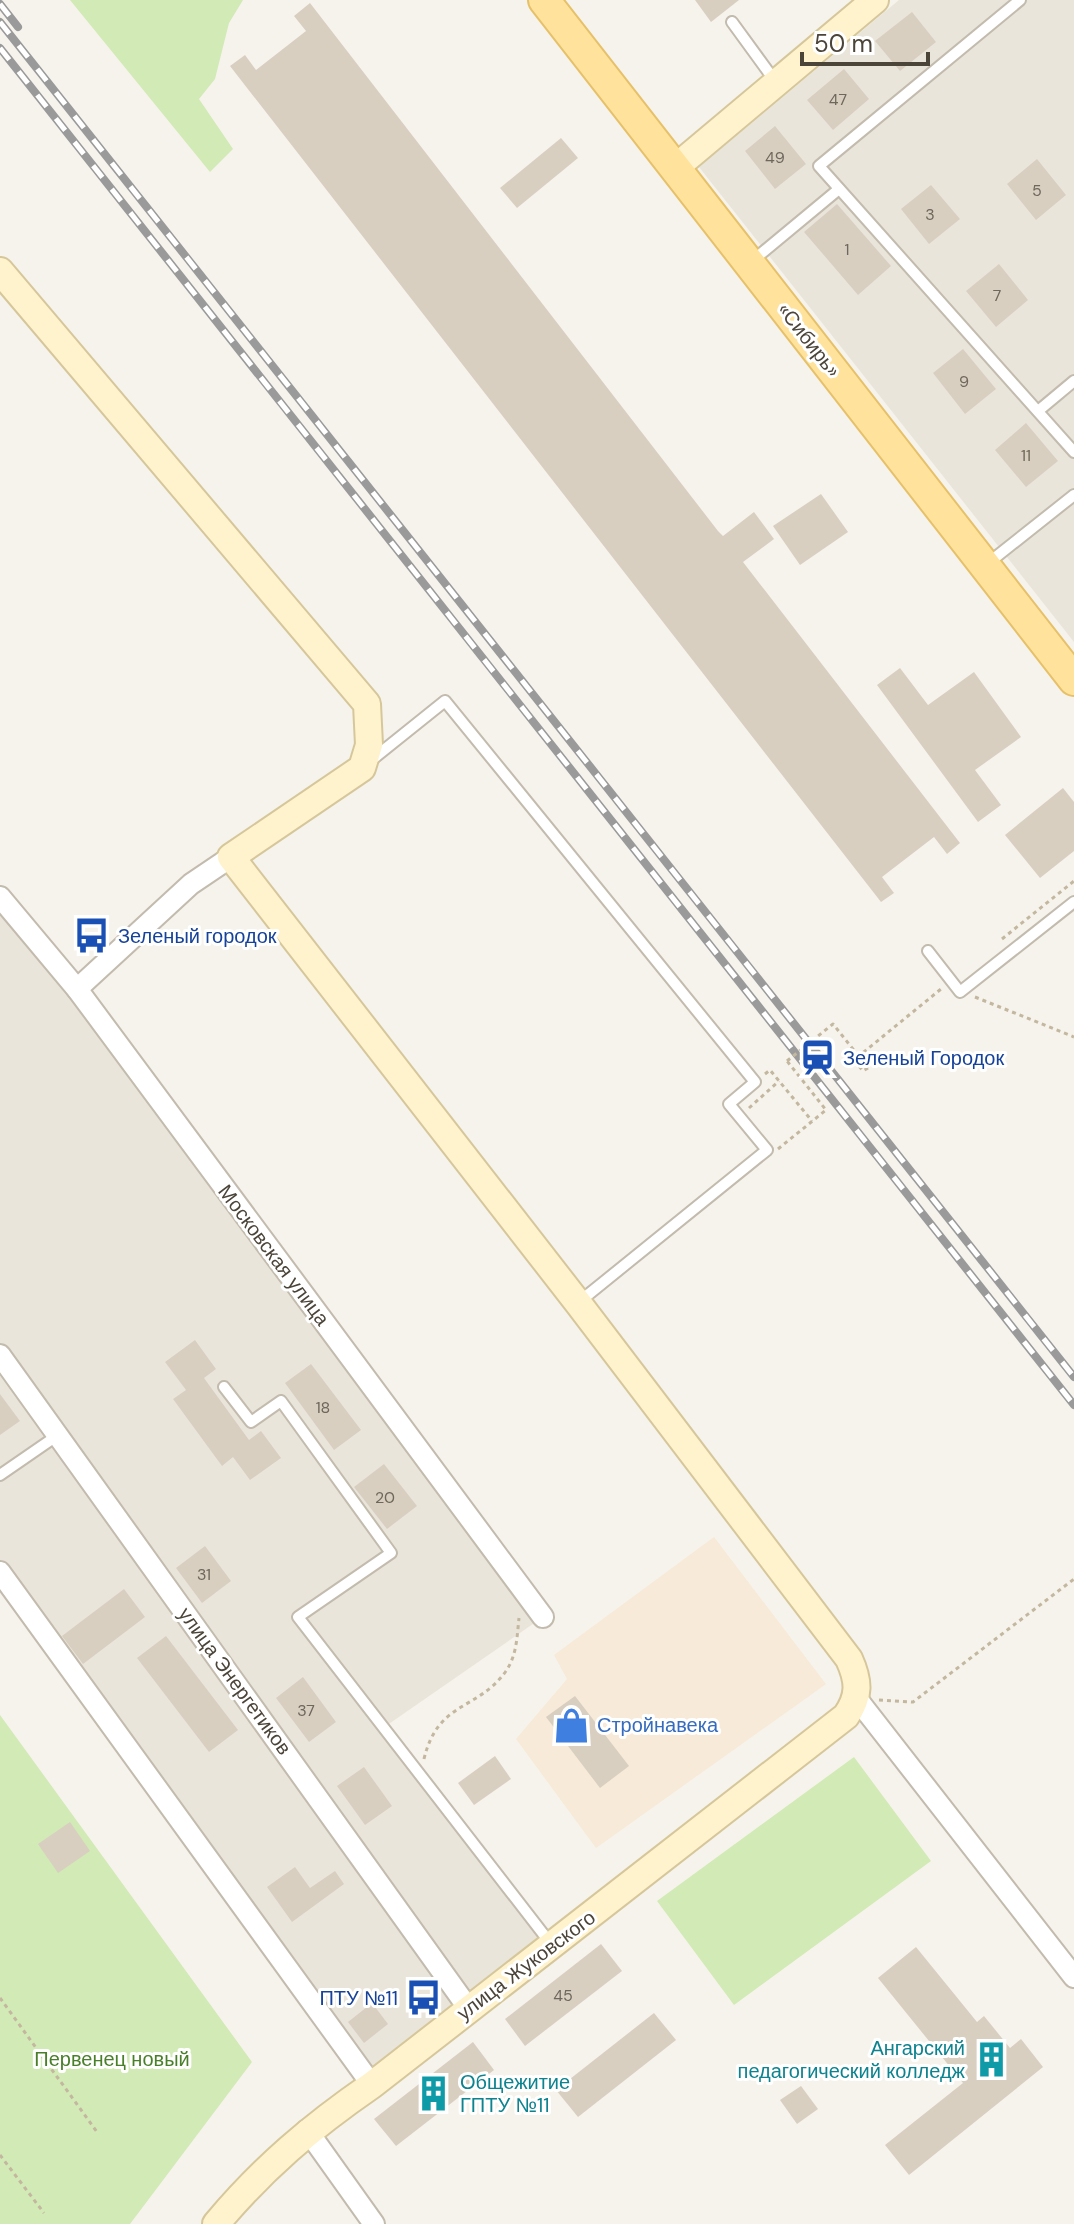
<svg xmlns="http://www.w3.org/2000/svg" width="1074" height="2224" font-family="'DM Sans',sans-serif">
  <rect width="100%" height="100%" fill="#f6f3ec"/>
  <g fill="#eae5da">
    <path d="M899,0H1074V642L699,167Z"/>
    <path d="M0,897L543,1617L383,1728L552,1946L372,2085L0,1572Z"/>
  </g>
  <path fill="#f7ead8" d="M714,1537L826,1684L596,1848L516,1739L567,1679L554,1655Z"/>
  <g fill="#d2eab5">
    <path d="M70,0H243L229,23L215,79L199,99L233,149L210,172Z"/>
    <path d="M0,1715L252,2062L130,2224H0Z"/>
    <path d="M854,1757L931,1861L734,2005L657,1901Z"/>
  </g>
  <g fill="#d8cfc1">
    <path d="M695,0H739L711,22Z"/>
    <path d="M310,3L718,531L723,536L754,512L774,539L743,562L960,843L947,854L934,837L882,877L894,893L881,902L230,66L245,55L256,70L306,31L294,16Z"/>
    <path d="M912,12L936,42L900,71L875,41Z"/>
    <path d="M844,69L869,99L833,130L807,100Z"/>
    <path d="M775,126L806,164L775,189L745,151Z"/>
    <path d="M561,138L578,158L517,208L500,188Z"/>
    <path d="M1037,159L1066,195L1036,220L1007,184Z"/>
    <path d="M931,185L960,219L929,244L901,209Z"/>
    <path d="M837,204L891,266L858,295L804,232Z"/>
    <path d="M999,264L1028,300L996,327L966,291Z"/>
    <path d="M963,349L996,389L965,414L933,373Z"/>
    <path d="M1026,423L1058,461L1026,487L995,450Z"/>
    <path d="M821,494L848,532L800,565L773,526Z"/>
    <path d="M900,668L928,705L974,672L1021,737L975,770L1001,805L978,822L877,685Z"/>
    <path d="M1063,788L1074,802V851L1040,878L1005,835Z"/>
    <path d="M195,1340L216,1369L204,1378L249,1440L261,1431L281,1458L250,1480L233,1457L222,1466L173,1399L186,1390L165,1362Z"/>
    <path d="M311,1364L361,1430L334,1450L285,1383Z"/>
    <path d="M0,1394L20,1421L0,1435Z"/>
    <path d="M384,1464L417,1506L387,1529L354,1487Z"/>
    <path d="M205,1546L231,1581L202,1603L176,1568Z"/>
    <path d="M124,1589L145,1617L83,1664L62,1636Z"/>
    <path d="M166,1636L238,1730L209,1752L137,1658Z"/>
    <path d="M303,1677L336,1722L309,1742L276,1698Z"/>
    <path d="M575,1696L629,1766L600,1788L546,1717Z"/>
    <path d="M495,1756L511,1779L474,1805L458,1783Z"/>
    <path d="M364,1767L392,1806L365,1825L337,1786Z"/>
    <path d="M70,1822L90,1851L58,1873L38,1844Z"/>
    <path d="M295,1867L310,1888L335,1871L344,1884L292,1922L267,1887Z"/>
    <path d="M601,1944L622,1971L525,2046L505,2019Z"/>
    <path d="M916,1947L977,2022L984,2016L1010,2048L1021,2039L1043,2067L909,2175L885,2145L963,2083L878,1978Z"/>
    <path d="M372,2003L388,2024L364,2043L348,2022Z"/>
    <path d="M654,2013L676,2040L578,2117L556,2090Z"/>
    <path d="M473,2042L494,2070L396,2146L374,2119Z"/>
    <path d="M801,2086L818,2109L797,2124L780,2100Z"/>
  </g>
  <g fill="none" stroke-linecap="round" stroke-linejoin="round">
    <defs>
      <g id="lane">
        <path d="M1020,0L819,166L1074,452"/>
        <path d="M732,22L775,81"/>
        <path d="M751,262L839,189"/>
        <path d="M1038,411L1074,381"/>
        <path d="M987,564L1074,495"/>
        <path d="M369,762L445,701L755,1082L729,1104L767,1150L579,1302"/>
        <path d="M928,951L960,992L1074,902"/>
        <path d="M224,1387L251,1422L281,1401L391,1553L298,1617L551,1944"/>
        <path d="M0,1475L58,1435"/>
      </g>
      <g id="street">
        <path d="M0,897L77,989L543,1617"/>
        <path d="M77,989L191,884L231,857"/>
        <path d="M0,1355L469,2009"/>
        <path d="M0,1572L372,2085"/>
        <path d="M857,1699L1074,1977"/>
        <path d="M307,2130L374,2224"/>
      </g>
      <g id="secondary">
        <path d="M675,168L875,0"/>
        <path d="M0,271L367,704L369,745L362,768L231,857L578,1303L849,1659C859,1681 860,1696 846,1716L372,2085C311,2127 263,2168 216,2224"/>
      </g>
      <path id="primary" d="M544,0L1074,680"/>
    </defs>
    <use href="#lane" stroke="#c2bbae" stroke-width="14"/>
    <use href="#street" stroke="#c2bbae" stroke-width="24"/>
    <use href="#secondary" stroke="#d6c79b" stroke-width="30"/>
    <use href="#primary" stroke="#e6c16a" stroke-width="34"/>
    <g stroke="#c4b79f" stroke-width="3" stroke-dasharray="4 4" stroke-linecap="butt">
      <path d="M1002,939L1074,881"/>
      <path d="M975,997L1074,1037"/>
      <path d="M868,1068L863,1071L854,1060L941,989"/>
      <path d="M765,1074L770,1070L812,1121"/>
      <path d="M749,1108L779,1081"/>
      <path d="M778,1149L826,1110L787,1061"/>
      <path d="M879,1700L913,1702L1074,1579"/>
      <path d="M424,1759C438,1700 478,1711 506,1671C517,1655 517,1636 519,1618"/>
      <path d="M0,1998L97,2132"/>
      <path d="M0,2155L44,2213"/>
    </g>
    <use href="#lane" stroke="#fff" stroke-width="10"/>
    <use href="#street" stroke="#fff" stroke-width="20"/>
    <use href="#secondary" stroke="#fff3cd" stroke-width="26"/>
    <use href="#primary" stroke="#ffe39c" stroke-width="30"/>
    <defs>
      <g id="rail">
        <path d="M0,4L18,27"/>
        <path d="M0,22L1074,1377"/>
        <path d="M0,48L1074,1405"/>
      </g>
    </defs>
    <use href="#rail" stroke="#9a9a9a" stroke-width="8"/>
    <use href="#rail" stroke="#fff" stroke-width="5" stroke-dasharray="15" stroke-linecap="butt"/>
    <path stroke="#c4b79f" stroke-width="3" stroke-dasharray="4 4" stroke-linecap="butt" d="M787,1061L833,1024L868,1068"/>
  </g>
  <defs>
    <symbol id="bus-bare" viewBox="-9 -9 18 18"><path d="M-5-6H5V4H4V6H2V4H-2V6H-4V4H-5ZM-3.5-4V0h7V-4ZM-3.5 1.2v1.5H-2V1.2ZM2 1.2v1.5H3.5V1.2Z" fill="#1a4fb4" stroke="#fff" stroke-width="2.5" paint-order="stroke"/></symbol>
    <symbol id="station-bare" viewBox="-9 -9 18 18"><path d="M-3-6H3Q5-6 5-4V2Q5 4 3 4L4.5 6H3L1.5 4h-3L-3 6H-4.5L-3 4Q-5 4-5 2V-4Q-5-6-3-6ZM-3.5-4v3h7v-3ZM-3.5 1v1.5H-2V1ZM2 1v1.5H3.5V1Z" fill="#1a4fb4" stroke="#fff" stroke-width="2.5" paint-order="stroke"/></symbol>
    <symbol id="shop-bare" viewBox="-9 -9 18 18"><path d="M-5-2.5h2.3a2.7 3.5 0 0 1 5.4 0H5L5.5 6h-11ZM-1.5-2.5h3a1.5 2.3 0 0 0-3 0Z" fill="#3f7fe0" stroke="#fff" stroke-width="2.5" paint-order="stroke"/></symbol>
    <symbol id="building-bare" viewBox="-9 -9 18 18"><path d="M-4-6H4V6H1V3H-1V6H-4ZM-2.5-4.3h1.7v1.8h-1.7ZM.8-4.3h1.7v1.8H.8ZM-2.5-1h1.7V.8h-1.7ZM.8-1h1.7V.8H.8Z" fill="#0f9aa8" stroke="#fff" stroke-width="2.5" paint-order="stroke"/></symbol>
  </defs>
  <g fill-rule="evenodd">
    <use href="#bus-bare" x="66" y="910" width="51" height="51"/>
    <use href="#station-bare" x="792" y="1032" width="51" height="51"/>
    <use href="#shop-bare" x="546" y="1700" width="51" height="51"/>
    <use href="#bus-bare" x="398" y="1972" width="51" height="51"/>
    <use href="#building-bare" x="966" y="2034" width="51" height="51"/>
    <use href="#building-bare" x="408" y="2068" width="51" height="51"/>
  </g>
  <g text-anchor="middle" stroke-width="6" stroke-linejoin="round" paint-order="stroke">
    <g font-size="16" fill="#6e675b">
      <text x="838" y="105">47</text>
      <text x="775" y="163">49</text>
      <text x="1037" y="196">5</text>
      <text x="930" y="220">3</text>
      <text x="847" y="255">1</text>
      <text x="997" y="301">7</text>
      <text x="964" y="387">9</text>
      <text x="1026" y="461">11</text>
      <text x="323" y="1413">18</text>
      <text x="385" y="1503">20</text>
      <text x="204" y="1580">31</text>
      <text x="306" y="1716">37</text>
      <text x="563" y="2001">45</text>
    </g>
    <g font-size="20" fill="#4b4439" stroke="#fff">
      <text transform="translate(809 340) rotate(52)" y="7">«Сибирь»</text>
      <text transform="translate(274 1255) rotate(53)" y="7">Московская улица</text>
      <text transform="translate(235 1681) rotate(54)" y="7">улица Энергетиков</text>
      <text transform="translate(526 1965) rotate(-37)" y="7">улица Жуковского</text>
    </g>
    <g font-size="20" fill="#164399" stroke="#fff" text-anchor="start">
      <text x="118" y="943">Зеленый городок</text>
      <text x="843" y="1065">Зеленый Городок</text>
      <text x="398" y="2005" text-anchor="end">ПТУ №11</text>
    </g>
    <g font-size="20" fill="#366cbe" stroke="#fff" text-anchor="start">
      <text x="597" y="1732">Стройнавека</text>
    </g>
    <g font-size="20" fill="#0d838f" stroke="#fff" text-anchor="end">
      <text x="965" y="2055">Ангарский<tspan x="965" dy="23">педагогический колледж</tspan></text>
      <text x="460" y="2089" text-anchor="start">Общежитие<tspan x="460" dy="23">ГПТУ №11</tspan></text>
    </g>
    <g font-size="20" fill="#4a7f2a" stroke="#fff">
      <text x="112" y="2066">Первенец новый</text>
    </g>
  </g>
  <path d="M802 52v12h126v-12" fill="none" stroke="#4b4439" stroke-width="4"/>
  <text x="814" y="52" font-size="24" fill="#4b4439" stroke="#ffffff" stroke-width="6" paint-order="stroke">50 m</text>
</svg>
